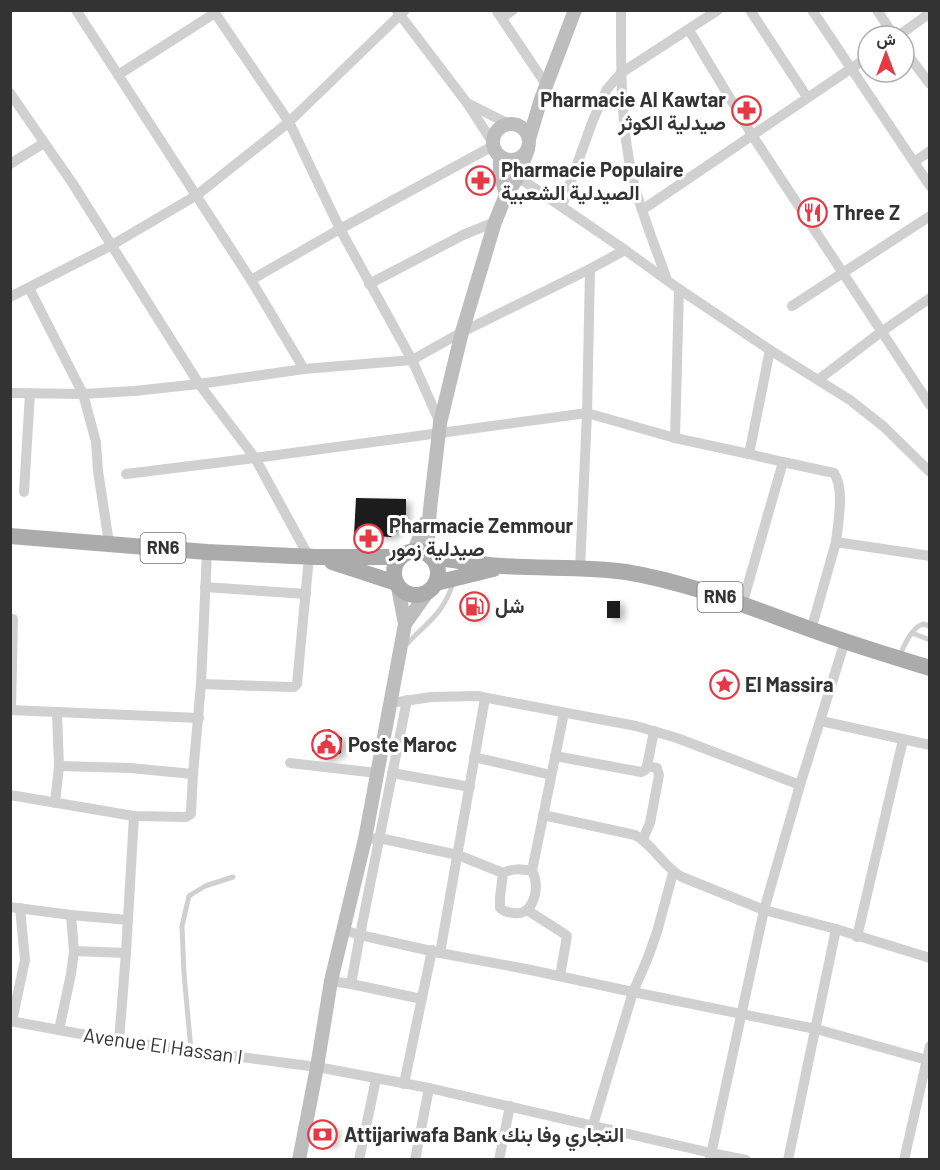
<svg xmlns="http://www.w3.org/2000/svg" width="940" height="1170" font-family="Barlow,Vazirmatn,sans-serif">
  <defs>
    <filter id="shadow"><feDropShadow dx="5" dy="3" stdDeviation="3" flood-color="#0004"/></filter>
  </defs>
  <rect width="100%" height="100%" fill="#fff"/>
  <g fill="#1a1a1a" filter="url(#shadow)">
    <path d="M356,498L406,499V522L391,537L354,535Z"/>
    <rect x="465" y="594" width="17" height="24"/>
    <rect x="607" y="601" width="13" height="17"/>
    <path d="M329,729L342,738L341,753L326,760L312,751L314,735Z"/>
    <path d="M316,1124L336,1128L332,1145L313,1141Z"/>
  </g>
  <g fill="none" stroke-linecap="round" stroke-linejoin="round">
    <g stroke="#d0d0d0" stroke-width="5">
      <path d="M912,633L930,640"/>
      <path d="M405,646C426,623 443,615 453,583"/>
      <path d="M899,657C904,646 911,628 923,624L930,626"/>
      <path d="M191,1050L184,974L182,926L189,896L205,886L233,877"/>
    </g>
    <g stroke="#d0d0d0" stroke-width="10">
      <path d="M76,10L251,280L304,369"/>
      <path d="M213,10L289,122L340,229L412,360L440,423"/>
      <path d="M496,10L547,86"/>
      <path d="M621,10C621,65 620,121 632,175C640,211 655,245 667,280"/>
      <path d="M750,10L807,97"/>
      <path d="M812,10L930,186"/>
      <path d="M877,10L894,36"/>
      <path d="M397,11L467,103L493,143"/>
      <path d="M502,18L513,10"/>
      <path d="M689,30L752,135L930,405"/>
      <path d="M898,36L930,13"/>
      <path d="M904,50L930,84"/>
      <path d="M118,75L215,13"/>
      <path d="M10,93L73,184L199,384L255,458L309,557L297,684L294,687H289L201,684"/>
      <path d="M467,103L509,124"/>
      <path d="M914,162L930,151"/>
      <path d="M10,164L44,143"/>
      <path d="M500,173L518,177L625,250L679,289L770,350L850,400L883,426L930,472"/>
      <path d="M562,206L593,120L607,89L621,73L718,10"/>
      <path d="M642,210L868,57"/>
      <path d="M251,280L340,229L493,146"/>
      <path d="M369,284L463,235L495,222"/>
      <path d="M29,288L83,394L96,442L98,471L109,543"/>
      <path d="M10,297L112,245L197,195L289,122L405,10"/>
      <path d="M792,306L930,216"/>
      <path d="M770,350L749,454L783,462"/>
      <path d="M818,380L881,332L930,298"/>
      <path d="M10,393L83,394L134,391L199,384L304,369L412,360L462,332L590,269L625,250"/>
      <path d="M675,438L679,289"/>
      <path d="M126,474L255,458L587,413L675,438L749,454"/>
      <path d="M24,492L30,393"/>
      <path d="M580,569L587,413L590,269"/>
      <path d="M205,587L306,594"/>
      <path d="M742,605L783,462L834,473C845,490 838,522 836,542"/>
      <path d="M811,630L836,542L930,556"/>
      <path d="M391,703L431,697L477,696L636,726L677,738L800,785"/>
      <path d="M10,710L199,718"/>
      <path d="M11,710L13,619"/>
      <path d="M821,721L930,745"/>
      <path d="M555,756L641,772L645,770L647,766L654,731"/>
      <path d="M474,757L551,775"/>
      <path d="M290,763L377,773"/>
      <path d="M59,766L130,768L193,774L201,684L207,552"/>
      <path d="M392,773L470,787"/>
      <path d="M10,795L134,816L186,817L191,814V812L193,774"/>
      <path d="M55,803L59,766L57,713"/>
      <path d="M543,815L635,835C654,845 663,867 682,877L764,910L836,929L930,958"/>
      <path d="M372,839L379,838L458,855L503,873C513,868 521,869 532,871"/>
      <path d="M643,839L650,823L659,775L657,768L647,766"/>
      <path d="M503,873L500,897V908C504,912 507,912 513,913C534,917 541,886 532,871L564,713"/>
      <path d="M10,907L71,915L128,920"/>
      <path d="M527,910L563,933L567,936L560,976"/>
      <path d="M344,930L360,935L440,953L526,969L633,992L816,1029L927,1060"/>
      <path d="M857,937L903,740"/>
      <path d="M74,951L126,953"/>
      <path d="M440,953L485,698"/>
      <path d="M331,981L351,984L360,935L407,700"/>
      <path d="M351,984L422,999"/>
      <path d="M10,1021L119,1041L317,1067L429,1088L711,1153L746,1160"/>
      <path d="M12,1021L25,960L20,908"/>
      <path d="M59,1030L71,974L74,951L71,915"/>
      <path d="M119,1041L126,953L134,816"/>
      <path d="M404,1084L432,950"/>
      <path d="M593,1125L633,992L647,960L657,932L673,873"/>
      <path d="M710,1159L764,910L800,785L845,641"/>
      <path d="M359,1160L376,1079"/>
      <path d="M415,1160L429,1088"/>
      <path d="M499,1160L510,1106"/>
      <path d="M788,1160L836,929"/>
      <path d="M904,1160L930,1046"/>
    </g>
    <g stroke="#bdbdbd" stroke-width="14">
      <circle cx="511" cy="142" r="18"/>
      <path d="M529,139L541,99L575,10"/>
      <path d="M500,156V173L506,195"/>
      <path d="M414,551L425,523"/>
      <path d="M427,554L430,509L440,423L462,332L495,222L506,195L518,177L528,149"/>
      <path d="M405,624L427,593"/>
      <path d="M299,1160L317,1067L331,981L365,839L405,624L398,587"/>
    </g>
    <g stroke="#ababab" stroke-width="16">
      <path d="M10,536L207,552L316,557H400"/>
      <circle cx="416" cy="573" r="22"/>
      <path d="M431,557C455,560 479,565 503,566C544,569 586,566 626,572C687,582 746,606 804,627C845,642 887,655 930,668"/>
      <path d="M332,562L396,583"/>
      <path d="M436,583L493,569"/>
    </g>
  </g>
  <defs>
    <symbol id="pharmacy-ring" viewBox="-11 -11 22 22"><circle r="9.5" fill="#fff" stroke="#e63946" stroke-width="1.5"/><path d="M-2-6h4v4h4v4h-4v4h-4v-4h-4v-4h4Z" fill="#e63946"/></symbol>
    <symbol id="restaurant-ring" viewBox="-11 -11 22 22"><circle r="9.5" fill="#fff" stroke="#e63946" stroke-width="1.5"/><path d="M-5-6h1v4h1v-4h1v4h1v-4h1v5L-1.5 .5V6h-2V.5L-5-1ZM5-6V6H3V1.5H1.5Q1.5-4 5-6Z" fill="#e63946"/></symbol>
    <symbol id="fuel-ring" viewBox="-11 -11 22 22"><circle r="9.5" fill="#fff" stroke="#e63946" stroke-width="1.5"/><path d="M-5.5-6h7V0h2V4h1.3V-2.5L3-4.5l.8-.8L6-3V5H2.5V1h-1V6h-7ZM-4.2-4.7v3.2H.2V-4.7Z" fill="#e63946"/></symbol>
    <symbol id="sight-ring" viewBox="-11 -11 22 22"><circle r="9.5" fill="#fff" stroke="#e63946" stroke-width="1.5"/><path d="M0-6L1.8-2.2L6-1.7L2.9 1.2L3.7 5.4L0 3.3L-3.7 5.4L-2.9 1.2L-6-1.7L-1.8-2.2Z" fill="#e63946"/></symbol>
    <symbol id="civic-ring" viewBox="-11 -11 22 22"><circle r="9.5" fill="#fff" stroke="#e63946" stroke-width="1.5"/><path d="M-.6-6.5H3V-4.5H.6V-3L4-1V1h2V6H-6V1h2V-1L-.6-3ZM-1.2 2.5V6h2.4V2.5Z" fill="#e63946"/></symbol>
    <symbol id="bank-ring" viewBox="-11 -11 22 22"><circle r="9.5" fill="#fff" stroke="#e63946" stroke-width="1.5"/><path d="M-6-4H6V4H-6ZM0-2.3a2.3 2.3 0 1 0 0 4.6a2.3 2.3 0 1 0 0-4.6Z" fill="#e63946"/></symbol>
  </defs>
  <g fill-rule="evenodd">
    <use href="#pharmacy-ring" x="730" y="94" width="33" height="33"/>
    <use href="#pharmacy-ring" x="464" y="164" width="33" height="33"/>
    <use href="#restaurant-ring" x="796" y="196" width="33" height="33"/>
    <use href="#pharmacy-ring" x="352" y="522" width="33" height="33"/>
    <use href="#fuel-ring" x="458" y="590" width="33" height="33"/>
    <use href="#sight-ring" x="708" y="668" width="33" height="33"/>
    <use href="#civic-ring" x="310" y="728" width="33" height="33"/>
    <use href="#bank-ring" x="306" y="1118" width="33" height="33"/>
  </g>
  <g text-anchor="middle" stroke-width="6" stroke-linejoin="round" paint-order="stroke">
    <g fill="#fff" stroke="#707070" stroke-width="1.5">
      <rect x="140.5" y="533" width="45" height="30" rx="4.5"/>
      <rect x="697.5" y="582" width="45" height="30" rx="4.5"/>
    </g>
    <g font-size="18" font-weight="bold" fill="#333">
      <text x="163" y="554">RN6</text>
      <text x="720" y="603">RN6</text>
    </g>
    <g font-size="20" font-weight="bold" fill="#333" stroke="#fff" text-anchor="start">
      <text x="726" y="107" text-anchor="end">Pharmacie Al Kawtar<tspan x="726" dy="23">صيدلية الكوثر</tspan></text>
      <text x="501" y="177">Pharmacie Populaire<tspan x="501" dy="23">الصيدلية الشعبية</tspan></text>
      <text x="833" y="220">Three Z</text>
      <text x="389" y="533">Pharmacie Zemmour<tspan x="389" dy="23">صيدلية زمور</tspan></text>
      <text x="495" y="613">شل</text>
      <text x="745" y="692">El Massira</text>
      <text x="348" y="752">Poste Maroc</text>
      <text x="344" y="1142">Attijariwafa Bank التجاري وفا بنك</text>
    </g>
    <g font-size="20" fill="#333" stroke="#fff">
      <text transform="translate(163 1046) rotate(8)" y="7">Avenue El Hassan I</text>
    </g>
  </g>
  <rect width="940" height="1170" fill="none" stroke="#333333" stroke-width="24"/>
  <g transform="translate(886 54)"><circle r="28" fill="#ffffff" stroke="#adadad" stroke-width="1.5"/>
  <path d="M0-4.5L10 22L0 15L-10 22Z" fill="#e63946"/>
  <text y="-9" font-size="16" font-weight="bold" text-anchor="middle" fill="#333333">ش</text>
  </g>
</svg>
